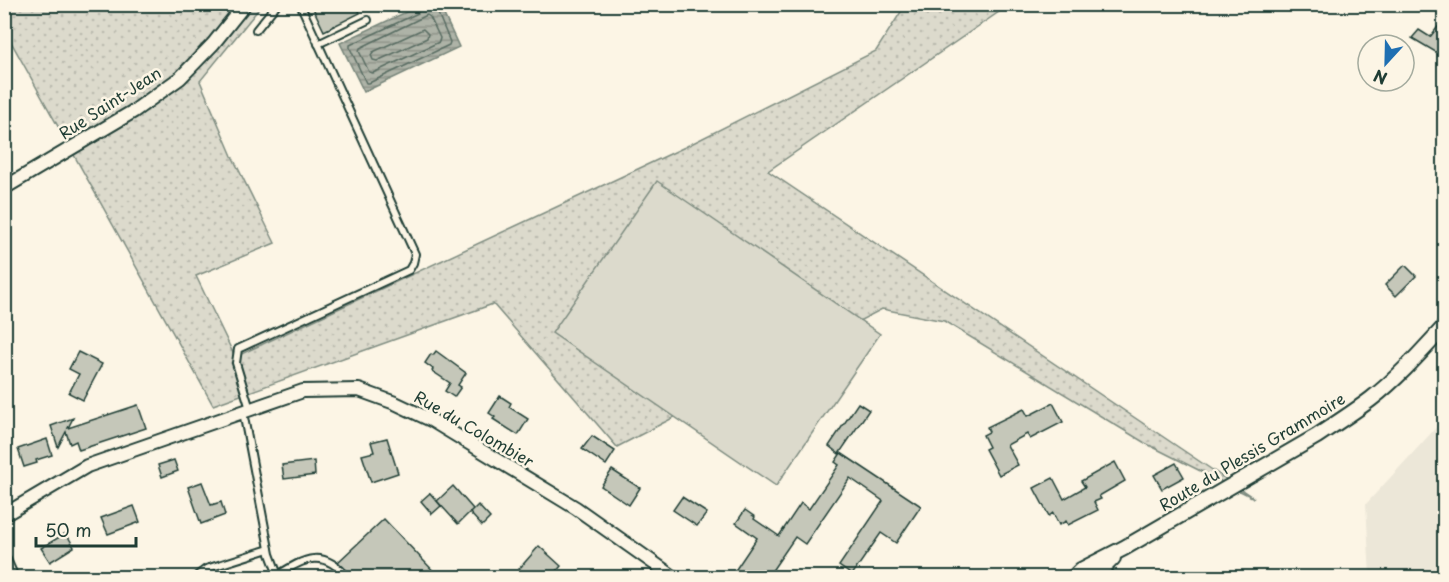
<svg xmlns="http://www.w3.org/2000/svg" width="1449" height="582" font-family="'Playpen Sans',sans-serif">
  <defs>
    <pattern id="grass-dots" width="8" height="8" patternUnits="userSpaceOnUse" patternTransform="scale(1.5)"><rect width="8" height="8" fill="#dcdacc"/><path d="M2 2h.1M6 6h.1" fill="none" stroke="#bcbcb0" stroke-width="1.8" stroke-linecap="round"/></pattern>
    <pattern id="water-rules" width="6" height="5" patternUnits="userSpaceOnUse" patternTransform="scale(1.5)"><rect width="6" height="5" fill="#aeb3a7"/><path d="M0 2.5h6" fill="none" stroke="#8d9389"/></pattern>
  </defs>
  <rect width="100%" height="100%" fill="#fcf5e5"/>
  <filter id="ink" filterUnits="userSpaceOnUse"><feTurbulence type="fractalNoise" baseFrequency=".0167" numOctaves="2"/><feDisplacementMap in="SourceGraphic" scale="12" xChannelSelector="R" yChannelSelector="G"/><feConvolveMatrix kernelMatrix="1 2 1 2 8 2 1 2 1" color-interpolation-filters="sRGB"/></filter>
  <g filter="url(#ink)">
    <path fill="#ece7d8" d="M1444,419V577H1370L1366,504Z"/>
    <path fill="url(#grass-dots)" stroke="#7e8c80" stroke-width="1.5" d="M4,5H262L200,81L232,156L275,243L196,276L235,357L685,147L876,51L904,7L908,5H1009L768,171L1254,498L1145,443L944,321L882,309L617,447L493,304L213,405L5,31Z"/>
    <path fill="#dcdacc" stroke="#7e8c80" stroke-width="1.5" d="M657,181L880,334L776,486L552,333Z"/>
    <path fill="url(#water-rules)" stroke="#758479" stroke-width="1.5" d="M439,4L459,47L364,92L340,43L421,5Z"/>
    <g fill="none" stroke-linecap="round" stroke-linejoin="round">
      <g stroke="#586c62" stroke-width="1.5">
        <path d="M422,4L418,13L350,45V48L366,83H369L449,45L450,42L434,4"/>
        <path d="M427,15L430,17L440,38L439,42L373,73L369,72L359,51L360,48Z"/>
        <path d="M423,29L428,34L427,38L377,61L373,60L371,55L373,52Z"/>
      </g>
    </g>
    <g fill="#c5c7b9" stroke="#1f3d34" stroke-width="1.5">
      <path d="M319,4H356L360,13L324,31L313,8Z"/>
      <path d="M1444,19V57L1412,38L1419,30L1430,37Z"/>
      <path d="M1405,265L1416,276L1396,296L1385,285Z"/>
      <path d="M436,351L466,373L458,385L461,387L454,397L445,391L450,383L432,371L433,369L425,363L431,354L433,355Z"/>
      <path d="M78,352L102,364L83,400L69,393L79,374L69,369Z"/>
      <path d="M500,396L511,403L509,407L528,419L518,435L493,419L495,417L489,413Z"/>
      <path d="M858,403L869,410L839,454L829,446Z"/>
      <path d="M1053,403L1063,422L1030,439L1027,434L1007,445L1018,465L999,475L985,449L989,447L983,435L989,432L987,427L1024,409L1028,416Z"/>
      <path d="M138,405L146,428L79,450L76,441L70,444L66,432L58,447L51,426L73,418L68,428Z"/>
      <path d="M592,436L615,451L606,465L582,449Z"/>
      <path d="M387,438L398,473L371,482L362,455L374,452L371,442Z"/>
      <path d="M47,439L52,455L36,460L37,463L24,467L18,449Z"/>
      <path d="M841,453L921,506L896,543L881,533L852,575L839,566L883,501L850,478L805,544L795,537L767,578H730L757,538L736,523L745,510L755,517L754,519L779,536L801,503L809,509L839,465L835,462Z"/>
      <path d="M174,460L178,471L162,477L158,465Z"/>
      <path d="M314,461L315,475L284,479L282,465Z"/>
      <path d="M1115,462L1125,481L1099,496L1101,499L1094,502L1098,510L1068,525L1066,521L1059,525L1053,513L1049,516L1034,488L1053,478L1064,499L1085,487L1081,481Z"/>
      <path d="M1176,463L1184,477L1162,489L1154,475Z"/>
      <path d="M612,470L640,488L629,505L601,486Z"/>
      <path d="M202,482L211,505L221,502L225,515L201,524L188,487Z"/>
      <path d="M453,486L473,509L458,524L437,501Z"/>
      <path d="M430,493L441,506L432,514L421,501Z"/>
      <path d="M682,497L707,513L697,526L673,510Z"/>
      <path d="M478,505L490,518L482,526L470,513Z"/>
      <path d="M134,506L140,522L108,534L101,518Z"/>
      <path d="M384,519L440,578H353L338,562Z"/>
      <path d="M66,533L74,547L50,562L41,548Z"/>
      <path d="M539,546L561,566L551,578H529L519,569Z"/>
    </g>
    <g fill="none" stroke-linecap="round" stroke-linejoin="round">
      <defs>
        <g id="service">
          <path d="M256,30L277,4"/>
          <path d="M318,44L368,20"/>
          <path d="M250,409L236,363L238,349L409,270L413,263L415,254L300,4"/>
          <path d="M243,412L270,554L279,578"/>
          <path d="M278,575C305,558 323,548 348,578"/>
          <path d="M194,578L206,569L269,549"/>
        </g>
        <g id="minor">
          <path d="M4,188L134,111L180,78L213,44L245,4"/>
          <path d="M4,515L87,466L303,391L359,390L395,403L431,420L576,508L675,578"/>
          <path d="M4,560L12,578"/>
        </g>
        <g id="tertiary">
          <path d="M1073,578L1081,570L1124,548L1317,436C1335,424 1354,412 1371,399C1398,378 1421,352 1444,327"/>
          <path d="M1093,578L1113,558"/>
        </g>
      </defs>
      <use href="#service" stroke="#1f3d34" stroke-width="10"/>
      <use href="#minor" stroke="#1f3d34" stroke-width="16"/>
      <use href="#tertiary" stroke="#1f3d34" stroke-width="18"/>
      <use href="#service" stroke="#fcf5e5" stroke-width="6"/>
      <use href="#minor" stroke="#fcf5e5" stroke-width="12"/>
      <use href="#tertiary" stroke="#fcf5e5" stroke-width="14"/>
    </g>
  </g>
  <g text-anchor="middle" stroke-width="5" stroke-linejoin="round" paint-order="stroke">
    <g font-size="16" fill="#1f3d34" stroke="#fcf5e5">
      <text transform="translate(110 103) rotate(-33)" y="6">Rue Saint-Jean</text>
      <text transform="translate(474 429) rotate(30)" y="6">Rue du Colombier</text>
      <text transform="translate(1252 452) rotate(-31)" y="6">Route du Plessis Grammoire</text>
    </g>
  </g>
  <rect width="1449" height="582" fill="none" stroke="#fcf5e5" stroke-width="24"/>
  <rect x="12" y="12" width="1425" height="558" fill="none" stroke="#1f3d34" stroke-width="2" filter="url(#ink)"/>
  <g transform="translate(1386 63) rotate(202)"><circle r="28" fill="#fcf5e5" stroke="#a4ab9e" stroke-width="1.5"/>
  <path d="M0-4.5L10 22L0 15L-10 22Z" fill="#1f6fb2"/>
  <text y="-9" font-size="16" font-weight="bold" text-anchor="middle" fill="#1f3d34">N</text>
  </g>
  <path d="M36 537v9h100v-9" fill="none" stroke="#1f3d34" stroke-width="3"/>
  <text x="45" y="537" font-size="18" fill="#1f3d34" stroke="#fcf5e5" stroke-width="4.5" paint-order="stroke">50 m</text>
</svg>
